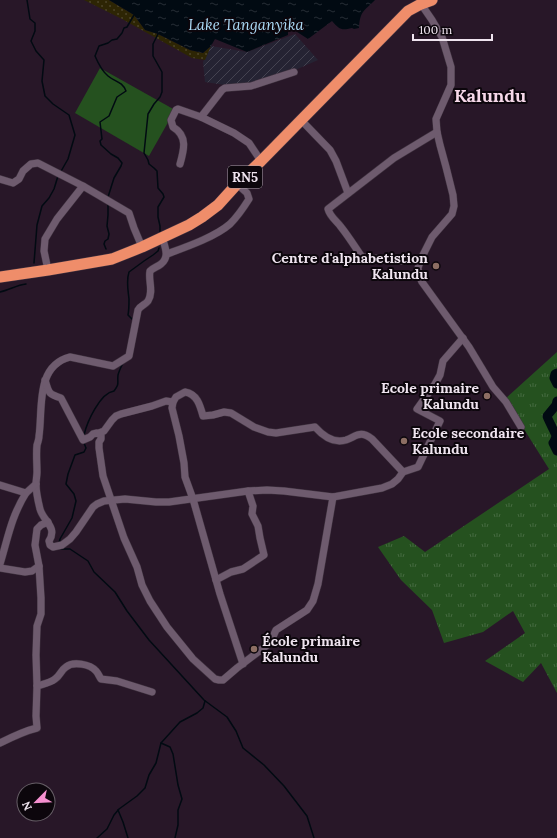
<svg xmlns="http://www.w3.org/2000/svg" width="557" height="838" font-family="Lora,serif">
  <defs>
    <pattern id="industrial-furrows" width="10" height="10" patternUnits="userSpaceOnUse"><rect width="10" height="10" fill="#252333"/><path d="M-1 1l2-2M0 10L10 0M9 11l2-2" fill="none" stroke="#454351"/></pattern>
    <pattern id="grass-tufts" width="24" height="20" patternUnits="userSpaceOnUse"><rect width="24" height="20" fill="#25511f"/><path d="M3 7l-1-3M5 7V3M7 7l1-3M15 17l-1-3M17 17v-4M19 17l1-3" fill="none" stroke="#456a40"/></pattern>
    <pattern id="sand-dots" width="8" height="8" patternUnits="userSpaceOnUse"><rect width="8" height="8" fill="#2d2504"/><path d="M2 2h.1M6 6h.1" fill="none" stroke="#4c4429" stroke-width="1.8" stroke-linecap="round"/></pattern>
    <pattern id="water-ripples" width="26" height="14" patternUnits="userSpaceOnUse"><rect width="26" height="14" fill="#010a12"/><path d="M2 4q2-2 4 0t4 0M15 11q2-2 4 0t4 0" fill="none" stroke="#262e35"/></pattern>
  </defs>
  <rect width="100%" height="100%" fill="#281728"/>
  <path fill="url(#industrial-furrows)" d="M295,34L318,60L293,71L250,85H225L205,82L203,62L211,46L247,52Z"/>
  <path fill="url(#grass-tufts)" d="M557,352V693L541,663L523,682L485,661L525,633L513,611L483,632L444,643L432,610L401,580L378,547L404,536L425,552L549,469L505,399Z"/>
  <path fill="url(#sand-dots)" d="M84,0H109L134,15L145,30L158,34L190,50L203,53L211,46L205,60L192,58L122,19Z"/>
  <path fill="#25511f" d="M100,68L175,110L149,156L75,113Z"/>
  <path fill="url(#water-ripples)" d="M109,0H381H375C364,11 360,11 359,28L354,29L352,28C341,31 339,29 332,21L308,39L294,30L291,29L288,31V35L247,52L215,39L211,46L203,53L190,50L158,34L145,30L134,15Z"/>
  <g fill="none" stroke-linecap="round" stroke-linejoin="round">
    <g stroke="#010a12" stroke-width="1.5">
      <path d="M27,0L30,19L35,23V31L31,41L36,51L44,60L42,81L45,96L53,104L69,115L75,135L68,159L60,173"/>
      <path d="M158,34L153,44V56L162,72V92L160,97L154,104L148,114L144,153L148,160L149,164L154,168L157,171L158,188L163,194L164,197L158,207V217L160,226V233"/>
      <path d="M108,197L114,178L121,166L122,163L118,158L111,154L101,145L100,141L102,139L100,122L109,116L117,97L126,91C122,81 115,82 108,76C102,71 98,63 95,56L99,46L108,43L112,40L117,39L122,33L124,28L127,27L134,15"/>
      <path d="M106,249L104,244L105,241L108,239L109,234L107,226L108,215V203"/>
      <path d="M34,263L37,225L42,206L49,198L54,189L58,176"/>
      <path d="M0,292C9,290 17,285 26,284"/>
      <path d="M134,321L128,315C129,310 129,304 129,299C128,290 126,281 129,272L144,261L153,255L158,251L159,248"/>
      <path d="M84,435C87,422 100,393 114,391C120,383 117,384 118,375C119,371 121,367 123,363"/>
      <path d="M59,543L60,539L72,518L76,501L74,494L66,484L68,474L75,455L84,452L86,448L84,443"/>
      <path d="M61,549H70L88,561L94,572L115,592L127,611L149,640L204,700L227,717L236,731L243,748L264,765L284,786L307,816L314,838"/>
      <path d="M161,743L170,747L173,754L178,785L182,799L178,810V825L175,838"/>
      <path d="M118,810L123,822L128,838"/>
      <path d="M97,838L107,829L114,815L119,809L137,796L145,788L149,775L156,763L161,743L180,722L197,713L203,708L205,701"/>
    </g>
    <g stroke="#010a12" stroke-width="9">
      <path d="M557,373L555,374L554,378L557,384"/>
      <path d="M557,401L556,405L547,416C548,420 556,434 556,436C556,437 554,442 553,443L557,451"/>
    </g>
    <defs>
      <g id="minor">
        <path d="M421,4L432,20L442,37L451,67V85L436,119L437,132L440,145L446,167L453,195L454,206L452,214L432,237L421,259L418,268L419,275L422,282L469,347L493,387L506,402L521,427"/>
        <path d="M201,117L222,90L225,88L251,86L294,72"/>
        <path d="M301,120L330,150L336,161L348,193"/>
        <path d="M180,164C184,150 188,136 173,127L171,120L176,110L178,109L201,117L234,133L249,143L261,161"/>
        <path d="M0,179L13,183L19,179L23,171L31,164L38,163L83,186"/>
        <path d="M162,237C165,247 170,257 161,264C157,267 153,268 150,271C148,281 154,291 148,301C145,305 141,305 138,310L129,356L113,366L70,357C35,366 43,409 39,436C39,439 38,442 37,445C36,454 37,463 37,472C37,476 36,480 36,484C36,492 38,501 40,509C43,521 58,527 49,541L50,545L53,547L62,545L70,539L76,532L93,507L97,504L104,501L125,499L156,502H169L248,491L267,490L284,491L333,497L382,488L392,484L398,479L403,472L418,467L440,421L417,409L435,384L440,375L443,361L463,338"/>
        <path d="M167,254C186,247 215,237 230,224C237,217 244,207 249,199L247,193L237,184"/>
        <path d="M421,259L403,261L362,257C355,247 349,237 341,227C337,221 330,217 328,209L394,158L437,132"/>
        <path d="M48,270L44,251L45,239L57,219L83,186L129,213L134,228L142,247"/>
        <path d="M45,380C49,393 48,394 61,398L83,440L90,437L93,434L97,433L101,435V439L99,442V448L103,476L124,538L137,567L142,585L150,601L167,627L193,659L215,679L219,680H223L237,668L270,643L276,630L307,610L313,601L318,584L333,497"/>
        <path d="M99,433L104,431L112,420L116,416L121,414L152,406L166,401L173,402"/>
        <path d="M0,485L26,493L36,484"/>
        <path d="M0,564C8,538 11,517 26,493"/>
        <path d="M0,568L25,572L32,571L39,566"/>
        <path d="M216,580L231,572L243,569L264,555L260,538L258,526L252,514L253,506L248,491"/>
        <path d="M243,664L220,594L193,499L185,477L184,463L179,436L172,408L173,402L176,397L185,392C197,394 200,405 203,416L213,415L224,412L231,413L254,427L268,432L276,433L315,427C323,436 333,444 346,440C357,436 360,430 372,439L403,472"/>
        <path d="M37,686C43,684 50,683 55,679C60,676 61,670 66,667C73,661 90,664 96,671C98,673 99,676 101,679L117,681L152,692"/>
        <path d="M0,743C12,737 24,731 37,728L36,716L37,686L36,655L37,626L41,614V598L39,566L35,545L37,529L41,525L48,522"/>
      </g>
      <path id="highway" d="M0,277L48,270L112,259L142,247L189,225L202,217L218,205L237,184L261,161L408,11L421,4L432,0"/>
    </defs>
    <use href="#minor" stroke="#413441" stroke-width="8"/>
    <use href="#highway" stroke="#413441" stroke-width="12"/>
    <use href="#minor" stroke="#6e5b6e" stroke-width="7"/>
    <use href="#highway" stroke="#ef8d6a" stroke-width="11"/>
  </g>
  <g fill="#8d6e63" stroke="#0c060c" stroke-width="1.5">
    <circle cx="436" cy="266" r="4"/>
    <circle cx="487" cy="396" r="4"/>
    <circle cx="404" cy="441" r="4"/>
    <circle cx="254" cy="649" r="4"/>
  </g>
  <g text-anchor="middle" stroke-width="4" stroke-linejoin="round" paint-order="stroke">
    <rect fill="#0c060c" stroke="#aba1ab" stroke-width="1" x="228" y="166" width="34" height="22" rx="3"/>
    <g font-size="13" font-weight="bold" fill="#efe4ef">
      <text x="245" y="182">RN5</text>
    </g>
    <g font-size="14" font-weight="bold" fill="#efe4ef" stroke="#0c060c" text-anchor="end">
      <text x="428" y="263">Centre d'alphabetistion<tspan x="428" dy="16">Kalundu</tspan></text>
      <text x="479" y="393">Ecole primaire<tspan x="479" dy="16">Kalundu</tspan></text>
      <text x="412" y="438" text-anchor="start">Ecole secondaire<tspan x="412" dy="16">Kalundu</tspan></text>
      <text x="262" y="646" text-anchor="start">École primaire<tspan x="262" dy="16">Kalundu</tspan></text>
    </g>
    <g font-size="15" font-style="italic" fill="#addbf7" stroke="#0c060c">
      <text x="246" y="30">Lake Tanganyika</text>
    </g>
    <g font-size="18" font-weight="bold" fill="#f6d8e9" stroke="#0c060c">
      <text x="490" y="102">Kalundu</text>
    </g>
  </g>
  <g transform="translate(36 802) rotate(246)"><circle r="19" fill="#0c060c" stroke="#675f67"/>
  <path d="M0-3L7 15L0 10L-7 15Z" fill="#f690d0"/>
  <text y="-6" font-size="11" font-weight="bold" text-anchor="middle" fill="#efe4ef">N</text>
  </g>
  <path d="M413 34v6h79v-6" fill="none" stroke="#efe4ef" stroke-width="2"/>
  <text x="419" y="34" font-size="12" fill="#efe4ef" stroke="#0c060c" stroke-width="3" paint-order="stroke">100 m</text>
</svg>
